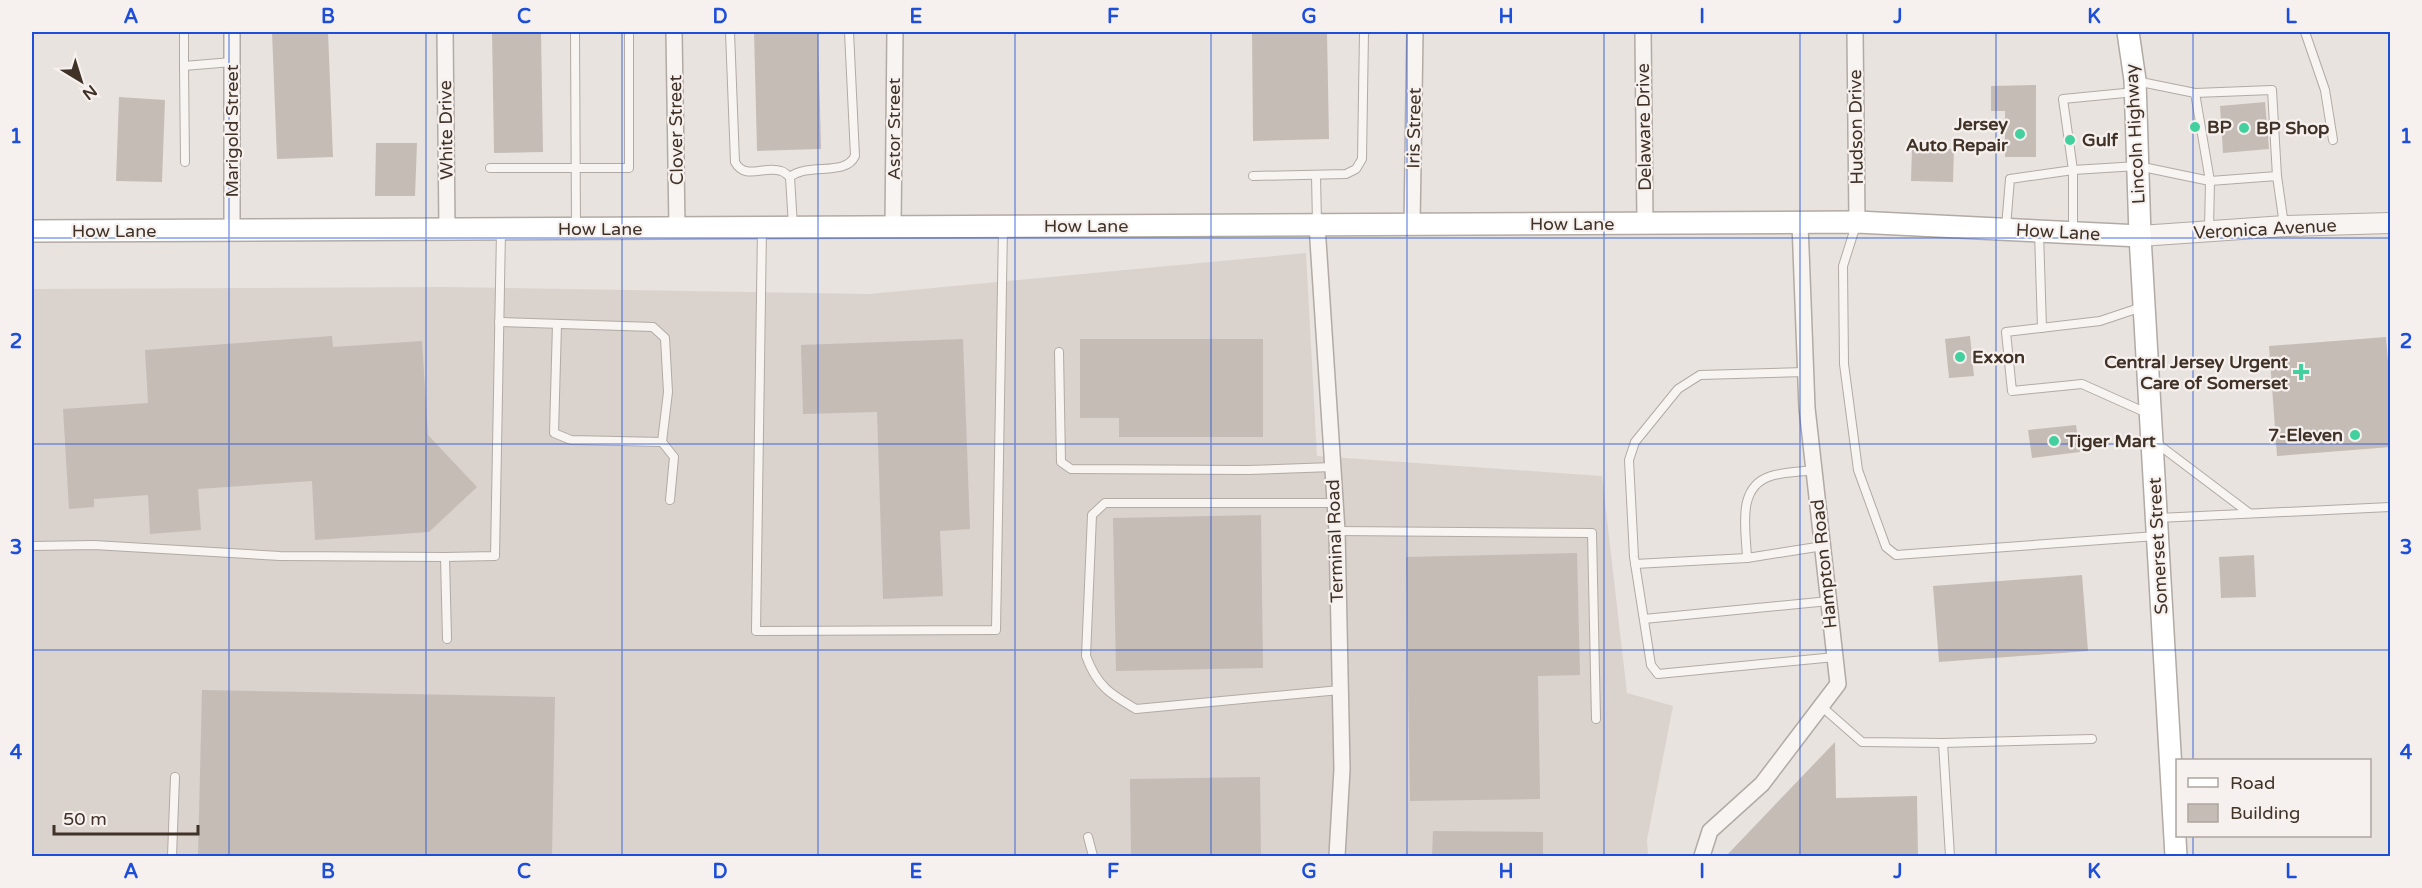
<svg xmlns="http://www.w3.org/2000/svg" width="2422" height="888" font-family="'Varela Round',sans-serif">
  <rect width="100%" height="100%" fill="#e8e3df"/>
  <path fill="#dad2cd" d="M1306,253L1317,456L1602,476L1627,693L1673,706L1647,840L1648,856H32V289L445,287L869,294Z"/>
  <g fill="#c5bcb6">
    <path d="M272,32H328L333,157L277,159Z"/>
    <path d="M492,32H541L543,152L494,153Z"/>
    <path d="M754,32H818L821,149L757,151Z"/>
    <path d="M1252,32H1327L1329,139L1253,141Z"/>
    <path d="M2036,85V157H2005V111H1991V86Z"/>
    <path d="M119,97L165,100L162,182L116,181Z"/>
    <path d="M2265,102L2269,149L2223,153L2220,106Z"/>
    <path d="M376,143H417L415,196H375Z"/>
    <path d="M1912,148L1954,149L1953,182L1911,181Z"/>
    <path d="M332,336L333,347L422,341L428,435L477,487L429,532L315,540L312,481L198,489L201,530L150,534L148,495L94,499V507L69,509L63,409L148,403L145,350Z"/>
    <path d="M1970,336L1974,376L1949,378L1945,339Z"/>
    <path d="M2386,337L2391,399V447L2277,456L2269,346Z"/>
    <path d="M963,339L970,529L940,531L943,596L883,599L877,412L803,414L801,345Z"/>
    <path d="M1080,339H1263V437H1119V418H1080Z"/>
    <path d="M2076,425L2080,452L2032,458L2028,430Z"/>
    <path d="M1261,515L1263,668L1116,671L1113,518Z"/>
    <path d="M1577,553L1580,675L1538,676L1540,799L1410,801L1406,557Z"/>
    <path d="M2254,555L2256,597L2221,598L2219,557Z"/>
    <path d="M2082,575L2088,651L1939,662L1933,586Z"/>
    <path d="M202,690L555,697L552,856H198Z"/>
    <path d="M1835,742L1836,798L1917,796L1918,856H1726Z"/>
    <path d="M1260,777L1261,856H1131L1130,779Z"/>
    <path d="M1433,831L1543,832V856H1432Z"/>
  </g>
  <g fill="none" stroke-linecap="round" stroke-linejoin="round">
    <defs>
      <g id="service">
        <path d="M184,32V66"/>
        <path d="M575,32L576,228"/>
        <path d="M730,32L735,162C745,181 765,165 781,171C785,172 787,175 790,177"/>
        <path d="M2305,32L2325,90L2333,140"/>
        <path d="M2135,92L2063,99L2073,170L2138,166L2210,181L2195,93L2136,81"/>
        <path d="M2195,93L2272,90L2277,176"/>
        <path d="M185,162L184,66L232,62"/>
        <path d="M490,168H629V32"/>
        <path d="M1316,175L1317,224"/>
        <path d="M1253,176L1346,174L1356,169L1362,159L1364,32"/>
        <path d="M790,177C809,162 845,177 855,156L849,32"/>
        <path d="M790,177L793,226"/>
        <path d="M1856,225L1843,266L1844,364L1858,470L1886,547L1896,555L2156,536"/>
        <path d="M2006,227L2010,179L2073,170V231"/>
        <path d="M762,229L756,631L996,630L1003,228"/>
        <path d="M2209,229L2210,181L2277,176L2284,225"/>
        <path d="M2039,232L2042,328"/>
        <path d="M2142,307L2100,321L2006,332L2012,391L2082,384L2149,414"/>
        <path d="M499,322L653,327L665,338L668,392L662,442L571,440L554,433L557,324"/>
        <path d="M1059,352L1061,462L1071,469L1248,470L1333,467"/>
        <path d="M1805,372L1700,375L1678,389L1635,442L1629,460L1634,557L1651,665L1658,674L1835,657"/>
        <path d="M662,442L674,457L670,500"/>
        <path d="M2155,442L2249,513"/>
        <path d="M1814,470C1800,472 1784,472 1771,476C1736,487 1746,529 1747,558L1823,546"/>
        <path d="M1335,503H1105L1092,515L1086,656C1097,686 1110,694 1136,709L1340,690"/>
        <path d="M2158,518L2390,507"/>
        <path d="M1337,531L1592,533L1596,719"/>
        <path d="M32,546L94,545L280,556L445,557"/>
        <path d="M1635,564L1747,558"/>
        <path d="M1644,619L1829,601"/>
        <path d="M447,639L445,557L495,556L501,231"/>
        <path d="M1821,706L1862,742L1943,743L2092,739"/>
        <path d="M1943,743L1950,856"/>
        <path d="M1088,837L1093,856"/>
        <path d="M172,856L175,777"/>
      </g>
      <g id="minor">
        <path d="M232,32V231"/>
        <path d="M445,32L447,229"/>
        <path d="M674,32L677,228"/>
        <path d="M1643,32L1645,223"/>
        <path d="M1855,32L1857,222"/>
        <path d="M1317,225L1337,531L1342,769L1337,856"/>
        <path d="M1412,225L1415,32"/>
        <path d="M893,227L895,32"/>
        <path d="M1702,856L1710,831L1762,784L1838,684L1807,408L1800,223"/>
      </g>
      <path id="tertiary" d="M2140,236L2285,226L2390,223"/>
      <g id="secondary">
        <path d="M2128,32L2135,80L2140,236L2176,856"/>
        <path d="M32,231L1857,222L2140,236"/>
      </g>
    </defs>
    <use href="#service" stroke="#b2aaa4" stroke-width="10"/>
    <use href="#minor" stroke="#b2aaa4" stroke-width="18"/>
    <use href="#tertiary" stroke="#b2aaa4" stroke-width="22"/>
    <use href="#secondary" stroke="#b2aaa4" stroke-width="24"/>
    <use href="#service" stroke="#f7f4f1" stroke-width="8"/>
    <use href="#minor" stroke="#f7f4f1" stroke-width="15"/>
    <use href="#tertiary" stroke="#f7f4f1" stroke-width="20"/>
    <use href="#secondary" stroke="#fff" stroke-width="21"/>
  </g>
  <path fill="none" stroke="#1d4ed8" stroke-width="1.5" stroke-opacity="0.55" d="M229,32V856M426,32V856M622,32V856M818,32V856M1015,32V856M1211,32V856M1407,32V856M1604,32V856M1800,32V856M1996,32V856M2193,32V760M32,238H2390M32,444H2390M32,650H2390M2193,836V856"/>
  <g fill="#41d09e" stroke="#f6f1ee" stroke-width="2">
    <circle cx="2195" cy="127" r="6"/>
    <circle cx="2244" cy="128" r="6"/>
    <circle cx="2020" cy="134" r="6"/>
    <circle cx="2070" cy="140" r="6"/>
    <circle cx="1960" cy="357" r="6"/>
    <path d="M2298 363h6v6h6v6h-6v6h-6v-6h-6v-6h6z"/>
    <circle cx="2355" cy="435" r="6"/>
    <circle cx="2054" cy="441" r="6"/>
  </g>
  <g text-anchor="middle" stroke-width="4.5" stroke-linejoin="round" paint-order="stroke">
    <g font-size="18" font-weight="bold" fill="#403227" stroke="#f6f1ee" text-anchor="start">
      <text x="2008" y="130" text-anchor="end">Jersey<tspan x="2008" dy="21">Auto Repair</tspan></text>
      <text x="2207" y="133">BP</text>
      <text x="2256" y="134">BP Shop</text>
      <text x="2082" y="146">Gulf</text>
      <text x="1972" y="363">Exxon</text>
      <text x="2288" y="368" text-anchor="end">Central Jersey Urgent<tspan x="2288" dy="21">Care of Somerset</tspan></text>
      <text x="2343" y="441" text-anchor="end">7-Eleven</text>
      <text x="2066" y="447">Tiger Mart</text>
    </g>
    <g font-size="18" fill="#403227" stroke="#f6f1ee">
      <text transform="translate(1644 127) rotate(-91)" y="6">Delaware Drive</text>
      <text transform="translate(1856 127) rotate(-91)" y="6">Hudson Drive</text>
      <text transform="translate(1414 128) rotate(-89)" y="6">Iris Street</text>
      <text transform="translate(894 129) rotate(-90)" y="6">Astor Street</text>
      <text transform="translate(446 130) rotate(-91)" y="6">White Drive</text>
      <text transform="translate(676 130) rotate(-91)" y="6">Clover Street</text>
      <text transform="translate(232 131) rotate(-90)" y="6">Marigold Street</text>
      <text transform="translate(2135 134) rotate(-93)" y="6">Lincoln Highway</text>
      <text x="1572" y="230">How Lane</text>
      <text x="1086" y="232">How Lane</text>
      <text x="600" y="235">How Lane</text>
      <text transform="translate(2265 229) rotate(-3)" y="6">Veronica Avenue</text>
      <text x="114" y="237">How Lane</text>
      <text transform="translate(2058 232) rotate(3)" y="6">How Lane</text>
      <text transform="translate(1335 541) rotate(-92)" y="6">Terminal Road</text>
      <text transform="translate(2158 546) rotate(-93)" y="6">Somerset Street</text>
      <text transform="translate(1824 564) rotate(-96)" y="6">Hampton Road</text>
    </g>
  </g>
  <rect width="2422" height="888" fill="none" stroke="#f6f1ee" stroke-width="66"/>
  <rect x="2176" y="759" width="195" height="78" fill="#f6f1ee" stroke="#ada59e" stroke-width="1.5"/>
  <rect x="2188" y="778" width="30" height="9" fill="#ffffff" stroke="#ada59e" stroke-width="1.5"/>
  <text x="2230" y="789" font-size="18" fill="#403227">Road</text>
  <rect x="2188" y="804" width="30" height="18" fill="#c5bcb6" stroke="#ada59e" stroke-width="1.5"/>
  <text x="2230" y="819" font-size="18" fill="#403227">Building</text>
  <g transform="translate(81 81) rotate(142)" stroke="#f6f1ee" stroke-width="4.5" paint-order="stroke">
  <path d="M0-4.5L10 22L0 15L-10 22Z" fill="#403227"/>
  <text y="-9" font-size="16" font-weight="bold" text-anchor="middle" fill="#403227">N</text>
  </g>
  <path d="M54 825v9h144v-9" fill="none" stroke="#403227" stroke-width="3"/>
  <text x="63" y="825" font-size="18" fill="#403227" stroke="#f6f1ee" stroke-width="4.5" paint-order="stroke">50 m</text>
  <rect x="33" y="33" width="2356" height="822" fill="none" stroke="#1d4ed8" stroke-width="2"/>
  <g font-size="20" text-anchor="middle" font-weight="bold" fill="#1d4ed8">
    <text x="131" y="23">A</text>
    <text x="328" y="23">B</text>
    <text x="524" y="23">C</text>
    <text x="720" y="23">D</text>
    <text x="916" y="23">E</text>
    <text x="1113" y="23">F</text>
    <text x="1309" y="23">G</text>
    <text x="1506" y="23">H</text>
    <text x="1702" y="23">I</text>
    <text x="1898" y="23">J</text>
    <text x="2094" y="23">K</text>
    <text x="2291" y="23">L</text>
    <text x="16" y="143">1</text>
    <text x="2406" y="143">1</text>
    <text x="16" y="348">2</text>
    <text x="2406" y="348">2</text>
    <text x="16" y="554">3</text>
    <text x="2406" y="554">3</text>
    <text x="16" y="759">4</text>
    <text x="2406" y="759">4</text>
    <text x="131" y="878">A</text>
    <text x="328" y="878">B</text>
    <text x="524" y="878">C</text>
    <text x="720" y="878">D</text>
    <text x="916" y="878">E</text>
    <text x="1113" y="878">F</text>
    <text x="1309" y="878">G</text>
    <text x="1506" y="878">H</text>
    <text x="1702" y="878">I</text>
    <text x="1898" y="878">J</text>
    <text x="2094" y="878">K</text>
    <text x="2291" y="878">L</text>
  </g>
</svg>
